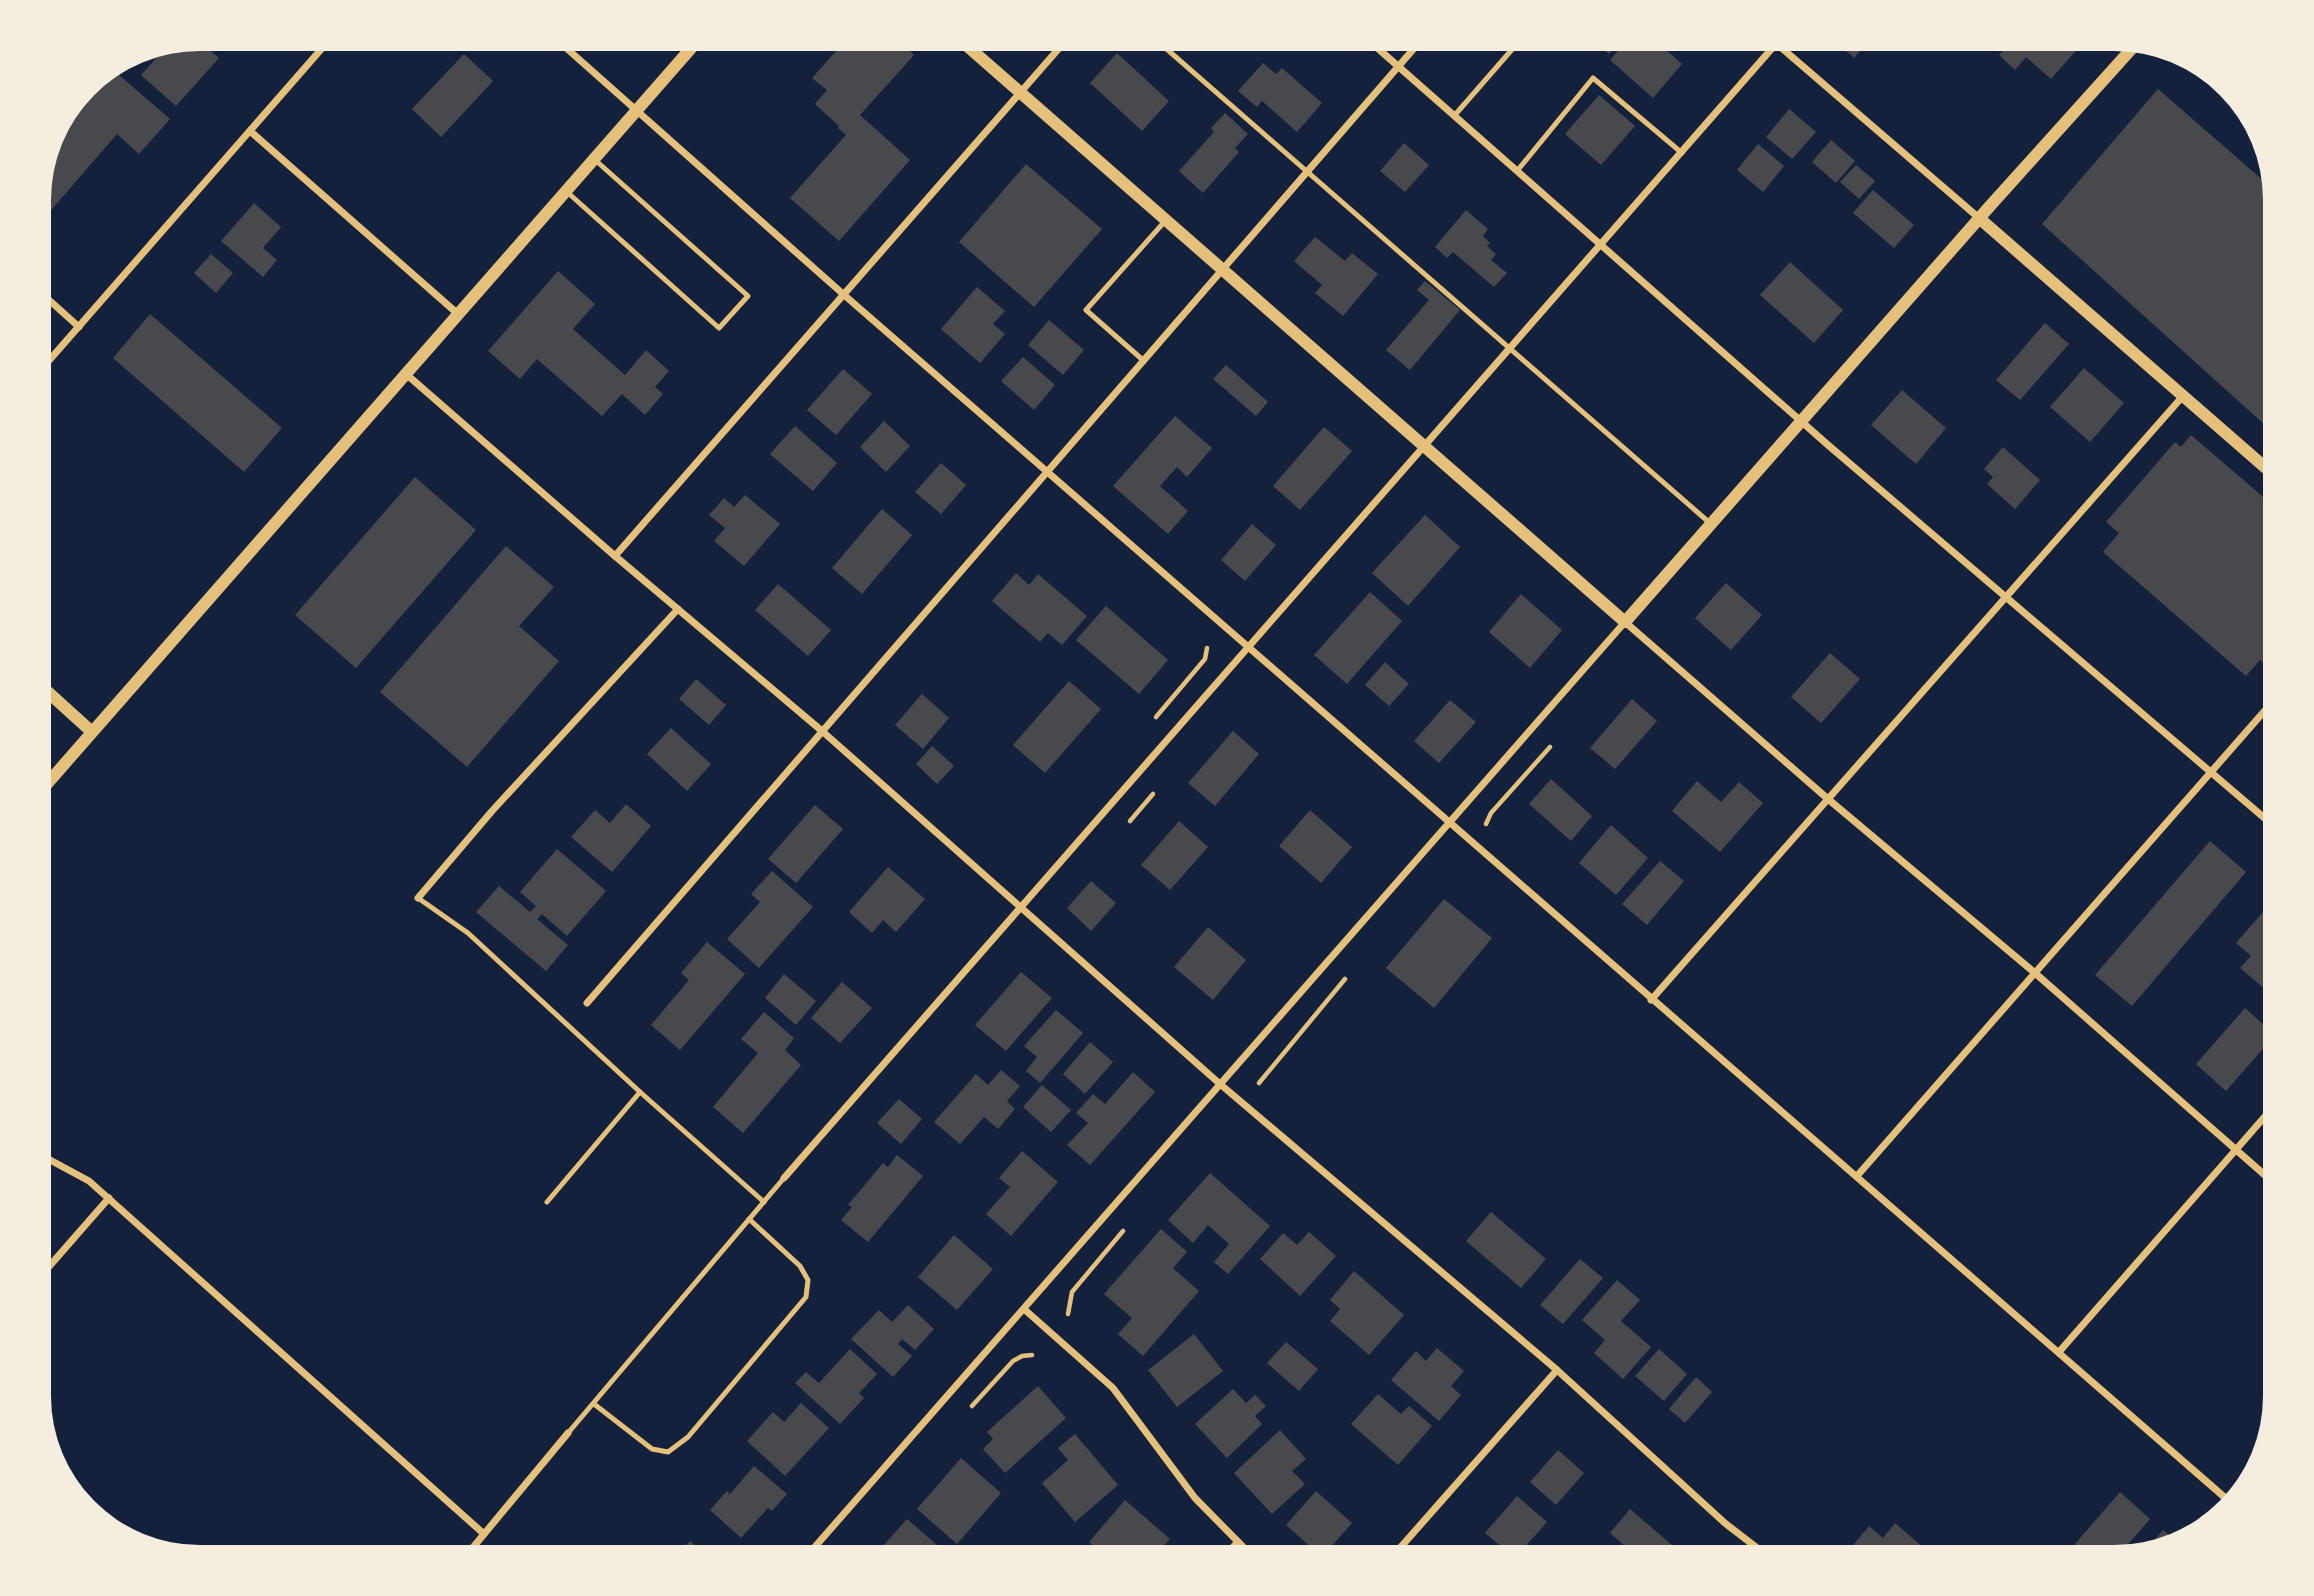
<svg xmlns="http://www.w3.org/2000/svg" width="2314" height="1596" font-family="Karla,sans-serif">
  <rect width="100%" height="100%" fill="#14213d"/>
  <g fill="#48494c">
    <path d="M824,38H896L914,55L860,115L910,160L839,241L790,198L846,135L838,128L839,126L815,104L827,90L812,78L837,50Z"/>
    <path d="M1591,38H1622L1609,54Z"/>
    <path d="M1629,38H1653L1682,64L1653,98L1610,60Z"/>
    <path d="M1832,38H1871L1854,58Z"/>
    <path d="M2014,38H2087L2051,79L2026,57L2015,70L1999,55Z"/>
    <path d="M197,39L219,58L176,106L141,75L168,45Z"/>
    <path d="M1117,53L1169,101L1142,131L1090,83Z"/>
    <path d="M464,54L493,81L441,137L412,109Z"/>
    <path d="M1263,63L1276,74L1282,68L1322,103L1297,132L1262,101L1257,107L1238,91Z"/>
    <path d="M112,69L170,119L139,154L117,134L39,224V190L55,129L86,86Z"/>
    <path d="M2158,89L2273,189L2275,200V434L2042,224Z"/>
    <path d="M1599,95L1635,126L1601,165L1565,134Z"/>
    <path d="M1789,109L1816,132L1792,159L1766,137Z"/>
    <path d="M1225,113L1248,134L1235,148L1239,152L1203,193L1179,171L1214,132L1211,128Z"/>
    <path d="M1831,140L1855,161L1836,183L1812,162Z"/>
    <path d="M1404,143L1429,165L1405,192L1380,171Z"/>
    <path d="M1758,144L1784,166L1763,192L1737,170Z"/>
    <path d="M1026,164L1102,229L1034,307L959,242Z"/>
    <path d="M1856,165L1875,181L1859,199L1840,182Z"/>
    <path d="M1873,190L1914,225L1894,248L1853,213Z"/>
    <path d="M254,203L281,227L263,248L277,260L263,277L221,241Z"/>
    <path d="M1466,210L1488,229L1483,236L1490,243L1487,246L1496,254L1491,260L1507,273L1494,287L1453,252L1447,258L1435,247Z"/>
    <path d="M1315,237L1345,261L1352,253L1378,274L1343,316L1315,293L1322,285L1294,261Z"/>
    <path d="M211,254L233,273L216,293L194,273Z"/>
    <path d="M1790,262L1843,310L1814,343L1760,295Z"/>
    <path d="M558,271L595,304L573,329L625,375L646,350L669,371L655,387L663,394L645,415L622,394L602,416L537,359L520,379L488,351Z"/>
    <path d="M1425,281L1460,310L1410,370L1386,350L1429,300L1417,290Z"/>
    <path d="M977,287L1005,311L993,324L1005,334L980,363L941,329Z"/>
    <path d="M150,314L282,428L244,472L113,358Z"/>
    <path d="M1049,320L1084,350L1063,375L1028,345Z"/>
    <path d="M2045,323L2069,344L2020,400L1996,380Z"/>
    <path d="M1023,357L1055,385L1034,410L1001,381Z"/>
    <path d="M1226,365L1268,402L1256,416L1213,379Z"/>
    <path d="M2084,368L2124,403L2090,442L2050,407Z"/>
    <path d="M843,369L872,394L836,435L807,410Z"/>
    <path d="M1902,390L1946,428L1916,464L1871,425Z"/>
    <path d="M1175,416L1212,448L1187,477L1177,467L1160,486L1188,511L1168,534L1113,486Z"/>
    <path d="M884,421L910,446L886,472L860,447Z"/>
    <path d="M795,426L837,463L813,491L770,454Z"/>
    <path d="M1324,427L1352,451L1300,510L1273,486Z"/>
    <path d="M2191,435L2275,507V654L2266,665L2260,660L2246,676L2103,552L2119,533L2106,522L2175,442L2181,447Z"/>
    <path d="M2003,447L2040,480L2015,509L1987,484L1993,477L1984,469Z"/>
    <path d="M941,463L966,485L941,514L915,492Z"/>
    <path d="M415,477L476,530L356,668L295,615Z"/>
    <path d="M745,495L780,524L744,566L714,541L725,528L709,515L724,498L734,507Z"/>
    <path d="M882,509L912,535L862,594L832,568Z"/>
    <path d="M1425,515L1460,547L1408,606L1372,573Z"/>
    <path d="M1252,524L1276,545L1245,581L1221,560Z"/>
    <path d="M506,546L554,587L519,626L559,661L467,767L380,692Z"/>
    <path d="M1016,573L1029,585L1038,574L1087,616L1062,645L1048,633L1040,642L992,601Z"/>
    <path d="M1726,583L1762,615L1731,650L1695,618Z"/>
    <path d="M778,584L831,630L808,656L755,610Z"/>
    <path d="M1370,592L1402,621L1347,684L1314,655Z"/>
    <path d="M1521,594L1562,630L1530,668L1489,632Z"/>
    <path d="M1106,606L1168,660L1139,694L1076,640Z"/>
    <path d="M1830,653L1860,679L1821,723L1791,697Z"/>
    <path d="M1385,662L1409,684L1389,706L1365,685Z"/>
    <path d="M696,679L726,705L709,725L679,699Z"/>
    <path d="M1069,681L1101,709L1045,773L1013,745Z"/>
    <path d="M922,694L949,718L923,749L895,725Z"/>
    <path d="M1632,699L1657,721L1615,769L1590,748Z"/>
    <path d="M1450,700L1476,722L1439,763L1414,741Z"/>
    <path d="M671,728L711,764L687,791L647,754Z"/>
    <path d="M1233,731L1259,754L1215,806L1188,783Z"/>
    <path d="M932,746L954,766L937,784L916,764Z"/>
    <path d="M1551,779L1592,816L1571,841L1529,804Z"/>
    <path d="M1697,781L1721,802L1739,782L1763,803L1720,852L1672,811Z"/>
    <path d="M626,804L651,826L612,872L571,837L595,810L610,823Z"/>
    <path d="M815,805L843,829L796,883L768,859Z"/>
    <path d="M1310,810L1352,847L1321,883L1279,846Z"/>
    <path d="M1179,821L1208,847L1170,890L1141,865Z"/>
    <path d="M1611,825L1648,858L1616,895L1579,863Z"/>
    <path d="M2210,841L2246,872L2132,1006L2095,975Z"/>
    <path d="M557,849L606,891L567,936L542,914L537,919L568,945L546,971L476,912L499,886L530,912L536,906L520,892Z"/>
    <path d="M1660,861L1684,881L1647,925L1622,904Z"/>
    <path d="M888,867L925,899L896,932L883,920L872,933L849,912Z"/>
    <path d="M772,871L813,907L759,968L727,939L760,902L751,894Z"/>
    <path d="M1091,881L1116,903L1091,931L1067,908Z"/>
    <path d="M1444,899L1492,938L1434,1008L1386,968Z"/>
    <path d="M2269,905L2275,910V989L2271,994L2240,968L2251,956L2236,943Z"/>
    <path d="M1208,927L1246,960L1213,1000L1174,967Z"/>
    <path d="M707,942L745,974L680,1050L651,1025L689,980L681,973Z"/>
    <path d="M1021,972L1052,998L1006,1051L975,1025Z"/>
    <path d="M784,974L816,1001L796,1025L765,998Z"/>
    <path d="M842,982L872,1008L840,1043L811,1018Z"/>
    <path d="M2245,1008L2275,1035L2226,1091L2196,1064Z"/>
    <path d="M1056,1010L1083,1033L1040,1083L1026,1071L1037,1057L1024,1046Z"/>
    <path d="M764,1012L794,1038L785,1050L801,1065L743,1133L713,1107L758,1053L741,1039Z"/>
    <path d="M1090,1042L1113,1062L1085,1094L1063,1074Z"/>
    <path d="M1001,1070L1020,1086L1007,1101L1015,1109L998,1129L984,1117L960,1144L934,1122L976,1074L988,1085Z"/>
    <path d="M1133,1072L1155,1092L1090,1165L1067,1145L1088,1123L1076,1113L1093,1094L1105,1104Z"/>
    <path d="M1042,1085L1071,1110L1051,1132L1023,1107Z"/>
    <path d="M899,1099L922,1119L901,1144L877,1123Z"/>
    <path d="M1022,1151L1058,1182L1011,1236L986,1214L1010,1187L999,1178Z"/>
    <path d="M897,1155L923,1176L868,1242L841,1220L852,1207L848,1205L883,1163L888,1167Z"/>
    <path d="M1210,1173L1270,1226L1228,1274L1214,1262L1229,1244L1208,1225L1193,1243L1168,1220Z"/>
    <path d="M1491,1212L1546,1259L1521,1288L1466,1241Z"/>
    <path d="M1161,1229L1187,1252L1173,1268L1199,1291L1143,1356L1118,1334L1132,1318L1104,1294Z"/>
    <path d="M1309,1232L1336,1256L1300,1296L1260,1259L1283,1233L1297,1245Z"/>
    <path d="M954,1235L993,1269L957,1310L918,1277Z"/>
    <path d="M1580,1259L1603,1278L1563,1324L1540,1305Z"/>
    <path d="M1354,1271L1404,1315L1369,1355L1330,1321L1340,1309L1330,1300Z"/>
    <path d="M1617,1280L1640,1300L1621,1321L1651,1347L1623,1379L1594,1353L1605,1340L1582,1320Z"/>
    <path d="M908,1305L934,1329L915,1350L902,1339L898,1344L912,1356L893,1377L851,1339L879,1310L892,1322Z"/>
    <path d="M1194,1334L1223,1371L1177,1407L1148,1370Z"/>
    <path d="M1286,1342L1318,1369L1299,1391L1267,1363Z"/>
    <path d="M1437,1348L1464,1371L1451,1386L1461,1395L1439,1421L1391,1380L1416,1351L1426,1361Z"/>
    <path d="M850,1349L877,1374L859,1393L864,1398L840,1424L795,1383L806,1372L819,1383Z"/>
    <path d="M1659,1349L1687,1374L1664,1401L1635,1376Z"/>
    <path d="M1696,1377L1712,1392L1685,1423L1669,1409Z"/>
    <path d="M1038,1386L1066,1418L1005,1473L983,1449L993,1439L987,1432Z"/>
    <path d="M1233,1389L1246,1403L1255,1395L1266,1406L1255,1416L1262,1424L1227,1458L1195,1424Z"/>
    <path d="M1378,1394L1401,1414L1409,1406L1432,1426L1398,1465L1351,1424Z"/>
    <path d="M801,1403L829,1428L785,1476L747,1441L773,1412L784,1422Z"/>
    <path d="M1280,1430L1306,1459L1292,1471L1305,1484L1272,1514L1234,1473Z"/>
    <path d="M1075,1434L1118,1485L1075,1522L1042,1483L1068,1460L1058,1448Z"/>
    <path d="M1558,1450L1584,1473L1556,1505L1530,1482Z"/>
    <path d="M961,1458L1001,1493L957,1544L917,1509Z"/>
    <path d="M754,1466L787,1494L772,1511L768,1508L741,1538L710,1510L727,1491L730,1494Z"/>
    <path d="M1316,1491L1352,1523L1322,1557L1286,1525Z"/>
    <path d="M2120,1492L2150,1519L2117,1557H2091L2075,1544Z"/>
    <path d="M1517,1496L1547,1522L1516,1557H1514L1485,1533Z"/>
    <path d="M1125,1500L1170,1539L1154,1557H1107L1089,1542Z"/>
    <path d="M1630,1509L1686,1557H1632L1635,1555L1610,1533Z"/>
    <path d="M907,1519L951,1557H873Z"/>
    <path d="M1895,1523L1925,1549L1917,1557H1848L1845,1555L1869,1526L1883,1538Z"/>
    <path d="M2163,1530L2176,1541L2147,1549Z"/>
    <path d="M690,1541L708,1557H676Z"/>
  </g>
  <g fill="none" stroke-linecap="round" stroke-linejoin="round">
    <g stroke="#e5c07b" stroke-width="4.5">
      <path d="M1156,717L1205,659L1207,648"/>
      <path d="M1130,821L1153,794"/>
      <path d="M1486,824L1491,813L1550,747"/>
      <path d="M1259,1083L1345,979"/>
      <path d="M1068,1314L1072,1292L1123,1231"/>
      <path d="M972,1406L1013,1361L1022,1356L1032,1355"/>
    </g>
    <g stroke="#e5c07b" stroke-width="5">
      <path d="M1154,38L1711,524"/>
      <path d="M1454,116L1522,38"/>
      <path d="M1517,171L1593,78L1682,153"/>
      <path d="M566,191L719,328L748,296L594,159"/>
      <path d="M1144,361L1086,310L1166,220"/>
      <path d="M418,898L468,933L640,1092"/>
      <path d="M547,1202L640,1092L764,1202"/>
      <path d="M594,1404L652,1449L668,1452L688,1437L806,1297L808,1280L800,1266L749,1219"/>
      <path d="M568,1433L784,1178"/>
    </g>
    <g stroke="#e5c07b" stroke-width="7">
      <path d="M555,38L843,294L2230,1502"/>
      <path d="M1366,38L1828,445L2275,827"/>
      <path d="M1770,38L1979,218"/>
      <path d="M250,131L458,314"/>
      <path d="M39,291L79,327"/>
      <path d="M39,372L331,38"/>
      <path d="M406,374L615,556L822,731L1220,1084L1557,1370L1726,1524L1769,1557"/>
      <path d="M615,556L1068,38"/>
      <path d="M418,898L492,811L678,609"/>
      <path d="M1651,1000L2183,396"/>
      <path d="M587,1003L1423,38"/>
      <path d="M39,1154L89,1181L484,1534"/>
      <path d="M1857,1176L2275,699"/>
      <path d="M784,1178L1781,38"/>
      <path d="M39,1278L109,1198"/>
      <path d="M1024,1309L1113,1388L1195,1498L1253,1557"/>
      <path d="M2059,1352L2275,1105"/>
      <path d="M465,1557L568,1433"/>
      <path d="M806,1557L1625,622L1828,799L2035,973L2275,1184"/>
      <path d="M1224,1557L1238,1542"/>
      <path d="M1392,1557L1557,1370"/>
    </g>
    <g stroke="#e5c07b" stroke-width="12">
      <path d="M958,38L1625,622L1990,206L2135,45"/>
      <path d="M1979,218L2275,476"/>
      <path d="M39,684L92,732"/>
      <path d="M39,793L700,38"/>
    </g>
  </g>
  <path d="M0 0H2314V1596H0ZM200 51H2114A149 149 0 0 1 2263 200V1396A149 149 0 0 1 2114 1545H200A149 149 0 0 1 51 1396V200A149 149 0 0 1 200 51Z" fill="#f5edde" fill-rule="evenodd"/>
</svg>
